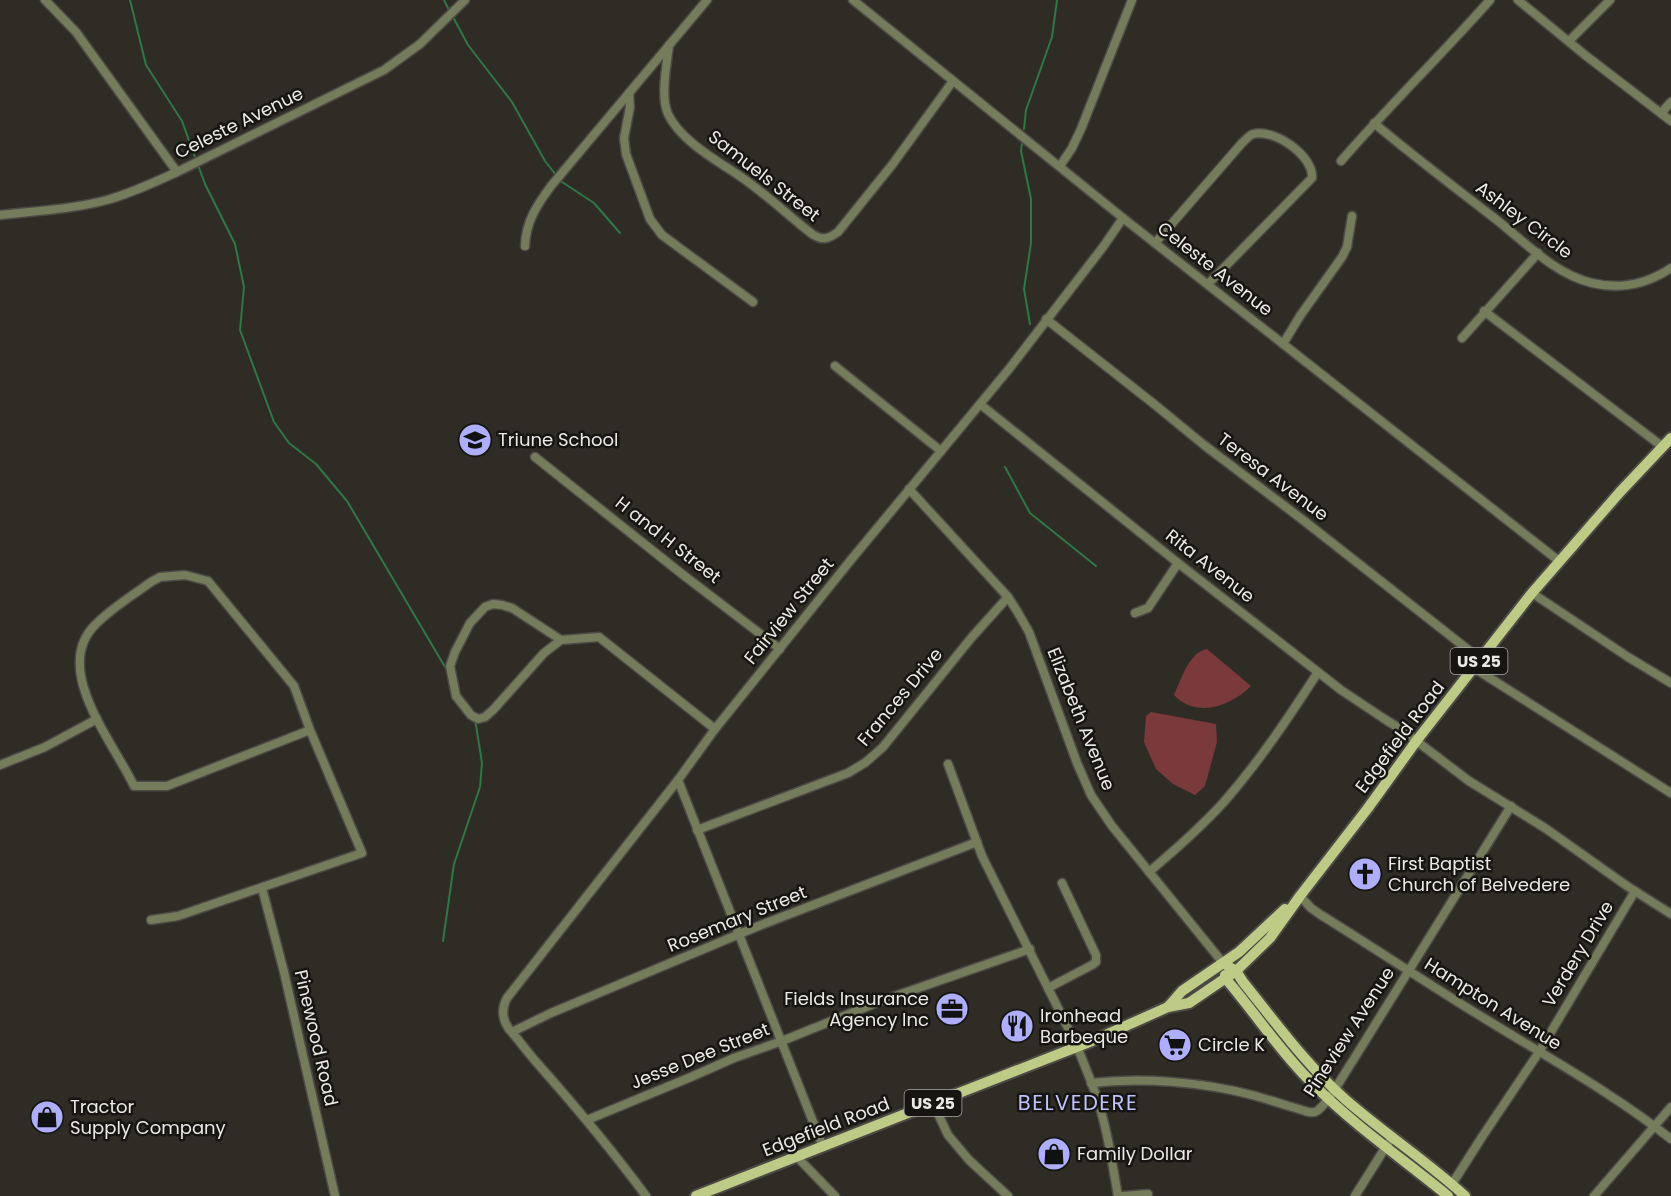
<svg xmlns="http://www.w3.org/2000/svg" width="1671" height="1196" font-family="Poppins,sans-serif">
  <rect width="100%" height="100%" fill="#2f2c26"/>
  <g fill="#7a393a">
    <path d="M1207,649L1251,686C1231,706 1197,719 1174,695C1181,680 1189,652 1207,649Z"/>
    <path d="M1151,712L1216,724L1217,742L1205,786L1195,795L1173,784L1156,769L1144,742L1146,716Z"/>
  </g>
  <g fill="none" stroke-linecap="round" stroke-linejoin="round">
    <g stroke="#307745" stroke-width="2">
      <path d="M130,0L146,65L182,121L196,160"/>
      <path d="M444,0L450,12"/>
      <path d="M453,17L468,45L512,102L545,161L556,175"/>
      <path d="M1024,129L1026,110L1052,37L1057,0"/>
      <path d="M1022,143L1021,151L1031,199V243L1024,289L1030,324"/>
      <path d="M198,165L205,184L235,244L244,287L240,330L274,422L289,443L316,464L347,501L448,672"/>
      <path d="M559,180L594,203L620,233"/>
      <path d="M1005,467L1030,513L1096,566"/>
      <path d="M458,690L464,701"/>
      <path d="M443,941L454,864L480,787L482,763L476,725L473,719"/>
    </g>
    <defs>
      <g id="minor">
        <path d="M45,0L76,32L177,172"/>
        <path d="M853,0L1123,218L1559,561"/>
        <path d="M1518,0L1585,55L1671,121"/>
        <path d="M1569,41L1610,0"/>
        <path d="M669,45C667,64 660,96 668,114C681,142 720,162 744,179C768,196 789,216 812,234C823,241 828,239 838,232L892,165L953,81"/>
        <path d="M629,93L630,107L624,138L626,154L650,219L662,235L753,302"/>
        <path d="M1661,113L1671,102"/>
        <path d="M1374,123C1413,156 1453,186 1493,217C1524,241 1554,274 1592,283C1621,290 1647,284 1671,268"/>
        <path d="M1341,161C1389,106 1441,55 1490,0"/>
        <path d="M1060,166L1072,148L1081,129L1132,0"/>
        <path d="M0,215C36,211 73,209 107,200C132,193 155,182 177,172L384,70L420,44L465,0"/>
        <path d="M1155,243L1242,143C1245,140 1250,135 1253,134C1274,128 1314,156 1312,178L1208,284"/>
        <path d="M525,246C526,221 537,205 551,186L707,0"/>
        <path d="M1484,311L1663,447"/>
        <path d="M1046,319L1154,404L1204,445L1303,520L1480,659"/>
        <path d="M1462,338L1538,253"/>
        <path d="M1283,344L1300,316L1342,257L1347,247L1352,216"/>
        <path d="M835,366L941,451"/>
        <path d="M980,404L1178,563L1341,690L1383,718L1402,730L1469,781L1545,828L1627,886L1671,914"/>
        <path d="M535,457L682,574L780,649"/>
        <path d="M909,489L1008,597L1017,611L1029,632L1077,763L1091,795L1112,826L1223,963"/>
        <path d="M1532,593L1628,657L1671,683"/>
        <path d="M1135,613L1148,608L1178,563"/>
        <path d="M561,640L544,653L493,710L485,717L478,719L471,715L456,696L450,666L455,652L470,623L485,607L493,604L502,605L512,608L561,640L599,637L715,729"/>
        <path d="M1474,668L1671,793"/>
        <path d="M948,764L982,856L1077,1046C1083,1062 1090,1078 1096,1095C1107,1127 1112,1162 1118,1196"/>
        <path d="M0,765L45,747L97,719"/>
        <path d="M678,780L823,1147"/>
        <path d="M697,830L848,773L866,762L883,747L972,637L1008,597"/>
        <path d="M1149,872C1175,850 1200,828 1223,803C1259,762 1289,717 1318,672"/>
        <path d="M262,888L284,972L335,1196"/>
        <path d="M1300,896L1311,908L1321,915C1376,949 1431,986 1487,1020C1549,1058 1614,1094 1671,1139"/>
        <path d="M151,920L178,916L362,853L310,730L294,686L208,581L185,575L160,577L151,582C133,595 112,608 96,624C50,668 114,743 134,786H167L310,730"/>
        <path d="M1048,988L1092,965L1096,962V955L1062,883"/>
        <path d="M512,1032L551,1013L761,925L977,842"/>
        <path d="M1091,1083C1142,1077 1202,1082 1252,1095C1270,1100 1288,1106 1305,1111C1309,1112 1311,1113 1315,1112C1325,1109 1345,1072 1352,1062L1511,806"/>
        <path d="M933,1103L948,1135L969,1160L1008,1196"/>
        <path d="M587,1120L691,1077L734,1058L782,1041L881,1001L1030,949"/>
        <path d="M797,1157L835,1196"/>
        <path d="M1452,1184L1482,1137L1539,1052L1635,891"/>
        <path d="M646,1196C612,1150 576,1107 538,1064C528,1053 519,1040 509,1029C502,1019 501,1009 507,998L678,780L715,729L850,561L1009,369L1103,247L1123,218"/>
        <path d="M1123,1196L1148,1194"/>
        <path d="M1355,1196L1392,1137"/>
        <path d="M1594,1196L1671,1107"/>
      </g>
      <g id="major">
        <path d="M1223,963L1236,971L1243,982C1276,1023 1307,1066 1346,1100C1385,1134 1428,1162 1465,1196"/>
        <path d="M1225,975L1226,979C1256,1014 1281,1053 1314,1085C1355,1126 1403,1159 1448,1196"/>
        <path d="M1168,1007L1182,991L1239,952L1285,909"/>
        <path d="M696,1196L1092,1041L1168,1007L1189,1003L1236,971L1270,938L1300,896L1368,808L1417,740L1532,593L1620,492L1671,438"/>
      </g>
    </defs>
    <use href="#minor" stroke="#4d4a45" stroke-width="11"/>
    <use href="#major" stroke="#4d4a45" stroke-width="14"/>
    <use href="#minor" stroke="#757c5c" stroke-width="8"/>
    <use href="#major" stroke="#bdcb87" stroke-width="10"/>
  </g>
  <defs>
    <symbol id="school-disc" viewBox="-11 -11 22 22"><circle r="9.5" fill="#aeaefb" stroke="#161512"/><path d="M0-5L7-2L0 1L-7-2ZM-4 1L0 2.5L4 1V4Q0 6-4 4Z" fill="#111"/></symbol>
    <symbol id="church-disc" viewBox="-11 -11 22 22"><circle r="9.5" fill="#aeaefb" stroke="#161512"/><path d="M-1.2-6h2.4v3.5h3.3v2.4h-3.3V6h-2.4V-.1h-3.3v-2.4h3.3Z" fill="#111"/></symbol>
    <symbol id="office-disc" viewBox="-11 -11 22 22"><circle r="9.5" fill="#aeaefb" stroke="#161512"/><path d="M-6-3h4V-5.5h4V-3h4V5H-6ZM-1-4.5V-3h2v-1.5ZM-6 0V1H6V0Z" fill="#111"/></symbol>
    <symbol id="restaurant-disc" viewBox="-11 -11 22 22"><circle r="9.5" fill="#aeaefb" stroke="#161512"/><path d="M-5-6h1v4h1v-4h1v4h1v-4h1v5L-1.5 .5V6h-2V.5L-5-1ZM5-6V6H3V1.5H1.5Q1.5-4 5-6Z" fill="#111"/></symbol>
    <symbol id="supermarket-disc" viewBox="-11 -11 22 22"><circle r="9.5" fill="#aeaefb" stroke="#161512"/><path d="M-6-5.5h2.5l.6 2H6L4.5 2H-2.5L-4.4-4H-6ZM-1.5 3.2a1.3 1.3 0 1 0 .1 0ZM3 3.2a1.3 1.3 0 1 0 .1 0Z" fill="#111"/></symbol>
    <symbol id="shop-disc" viewBox="-11 -11 22 22"><circle r="9.5" fill="#aeaefb" stroke="#161512"/><path d="M-5-2.5h2.3a2.7 3.5 0 0 1 5.4 0H5L5.5 6h-11ZM-1.5-2.5h3a1.5 2.3 0 0 0-3 0Z" fill="#111"/></symbol>
  </defs>
  <g fill-rule="evenodd">
    <use href="#school-disc" x="456" y="421" width="38" height="38"/>
    <use href="#church-disc" x="1346" y="855" width="38" height="38"/>
    <use href="#office-disc" x="933" y="990" width="38" height="38"/>
    <use href="#restaurant-disc" x="998" y="1007" width="38" height="38"/>
    <use href="#supermarket-disc" x="1156" y="1026" width="38" height="38"/>
    <use href="#shop-disc" x="28" y="1098" width="38" height="38"/>
    <use href="#shop-disc" x="1035" y="1135" width="38" height="38"/>
  </g>
  <g text-anchor="middle" stroke-width="5" stroke-linejoin="round" paint-order="stroke">
    <g fill="#161512" stroke="#aaa9a6" stroke-width="1.5">
      <rect x="1450.5" y="648" width="57" height="26" rx="4.5"/>
      <rect x="904.5" y="1090" width="57" height="26" rx="4.5"/>
    </g>
    <g font-size="16" font-weight="bold" fill="#eae9e5">
      <text x="1479" y="667">US 25</text>
      <text x="933" y="1109">US 25</text>
    </g>
    <g font-size="18" fill="#eae9e5" stroke="#161512">
      <text transform="translate(239 123) rotate(-26)" y="6">Celeste Avenue</text>
      <text transform="translate(764 176) rotate(38)" y="6">Samuels Street</text>
      <text transform="translate(1524 220) rotate(37)" y="6">Ashley Circle</text>
      <text transform="translate(1215 269) rotate(38)" y="6">Celeste Avenue</text>
      <text transform="translate(1273 477) rotate(37)" y="6">Teresa Avenue</text>
      <text transform="translate(668 540) rotate(38)" y="6">H and H Street</text>
      <text transform="translate(1210 566) rotate(38)" y="6">Rita Avenue</text>
      <text transform="translate(789 611) rotate(-51)" y="6">Fairview Street</text>
      <text transform="translate(900 697) rotate(-50)" y="6">Frances Drive</text>
      <text transform="translate(1081 719) rotate(68)" y="6">Elizabeth Avenue</text>
      <text transform="translate(1400 737) rotate(-53)" y="6">Edgefield Road</text>
      <text transform="translate(737 919) rotate(-22)" y="6">Rosemary Street</text>
      <text transform="translate(1578 954) rotate(-59)" y="6">Verdery Drive</text>
      <text transform="translate(1493 1004) rotate(32)" y="6">Hampton Avenue</text>
      <text transform="translate(1349 1032) rotate(-57)" y="6">Pineview Avenue</text>
      <text transform="translate(316 1038) rotate(77)" y="6">Pinewood Road</text>
      <text transform="translate(700 1056) rotate(-22)" y="6">Jesse Dee Street</text>
      <text transform="translate(826 1127) rotate(-21)" y="6">Edgefield Road</text>
    </g>
    <g font-size="18" fill="#eae9e5" stroke="#161512" text-anchor="start">
      <text x="498" y="446">Triune School</text>
      <text x="1388" y="870">First Baptist<tspan x="1388" dy="21">Church of Belvedere</tspan></text>
      <text x="929" y="1005" text-anchor="end">Fields Insurance<tspan x="929" dy="21">Agency Inc</tspan></text>
      <text x="1040" y="1022">Ironhead<tspan x="1040" dy="21">Barbeque</tspan></text>
      <text x="1198" y="1051">Circle K</text>
      <text x="70" y="1113">Tractor<tspan x="70" dy="21">Supply Company</tspan></text>
      <text x="1077" y="1160">Family Dollar</text>
    </g>
    <g font-size="21" letter-spacing="1.5" fill="#c0c2fb" stroke="#161512">
      <text x="1078" y="1110">BELVEDERE</text>
    </g>
  </g>
</svg>
